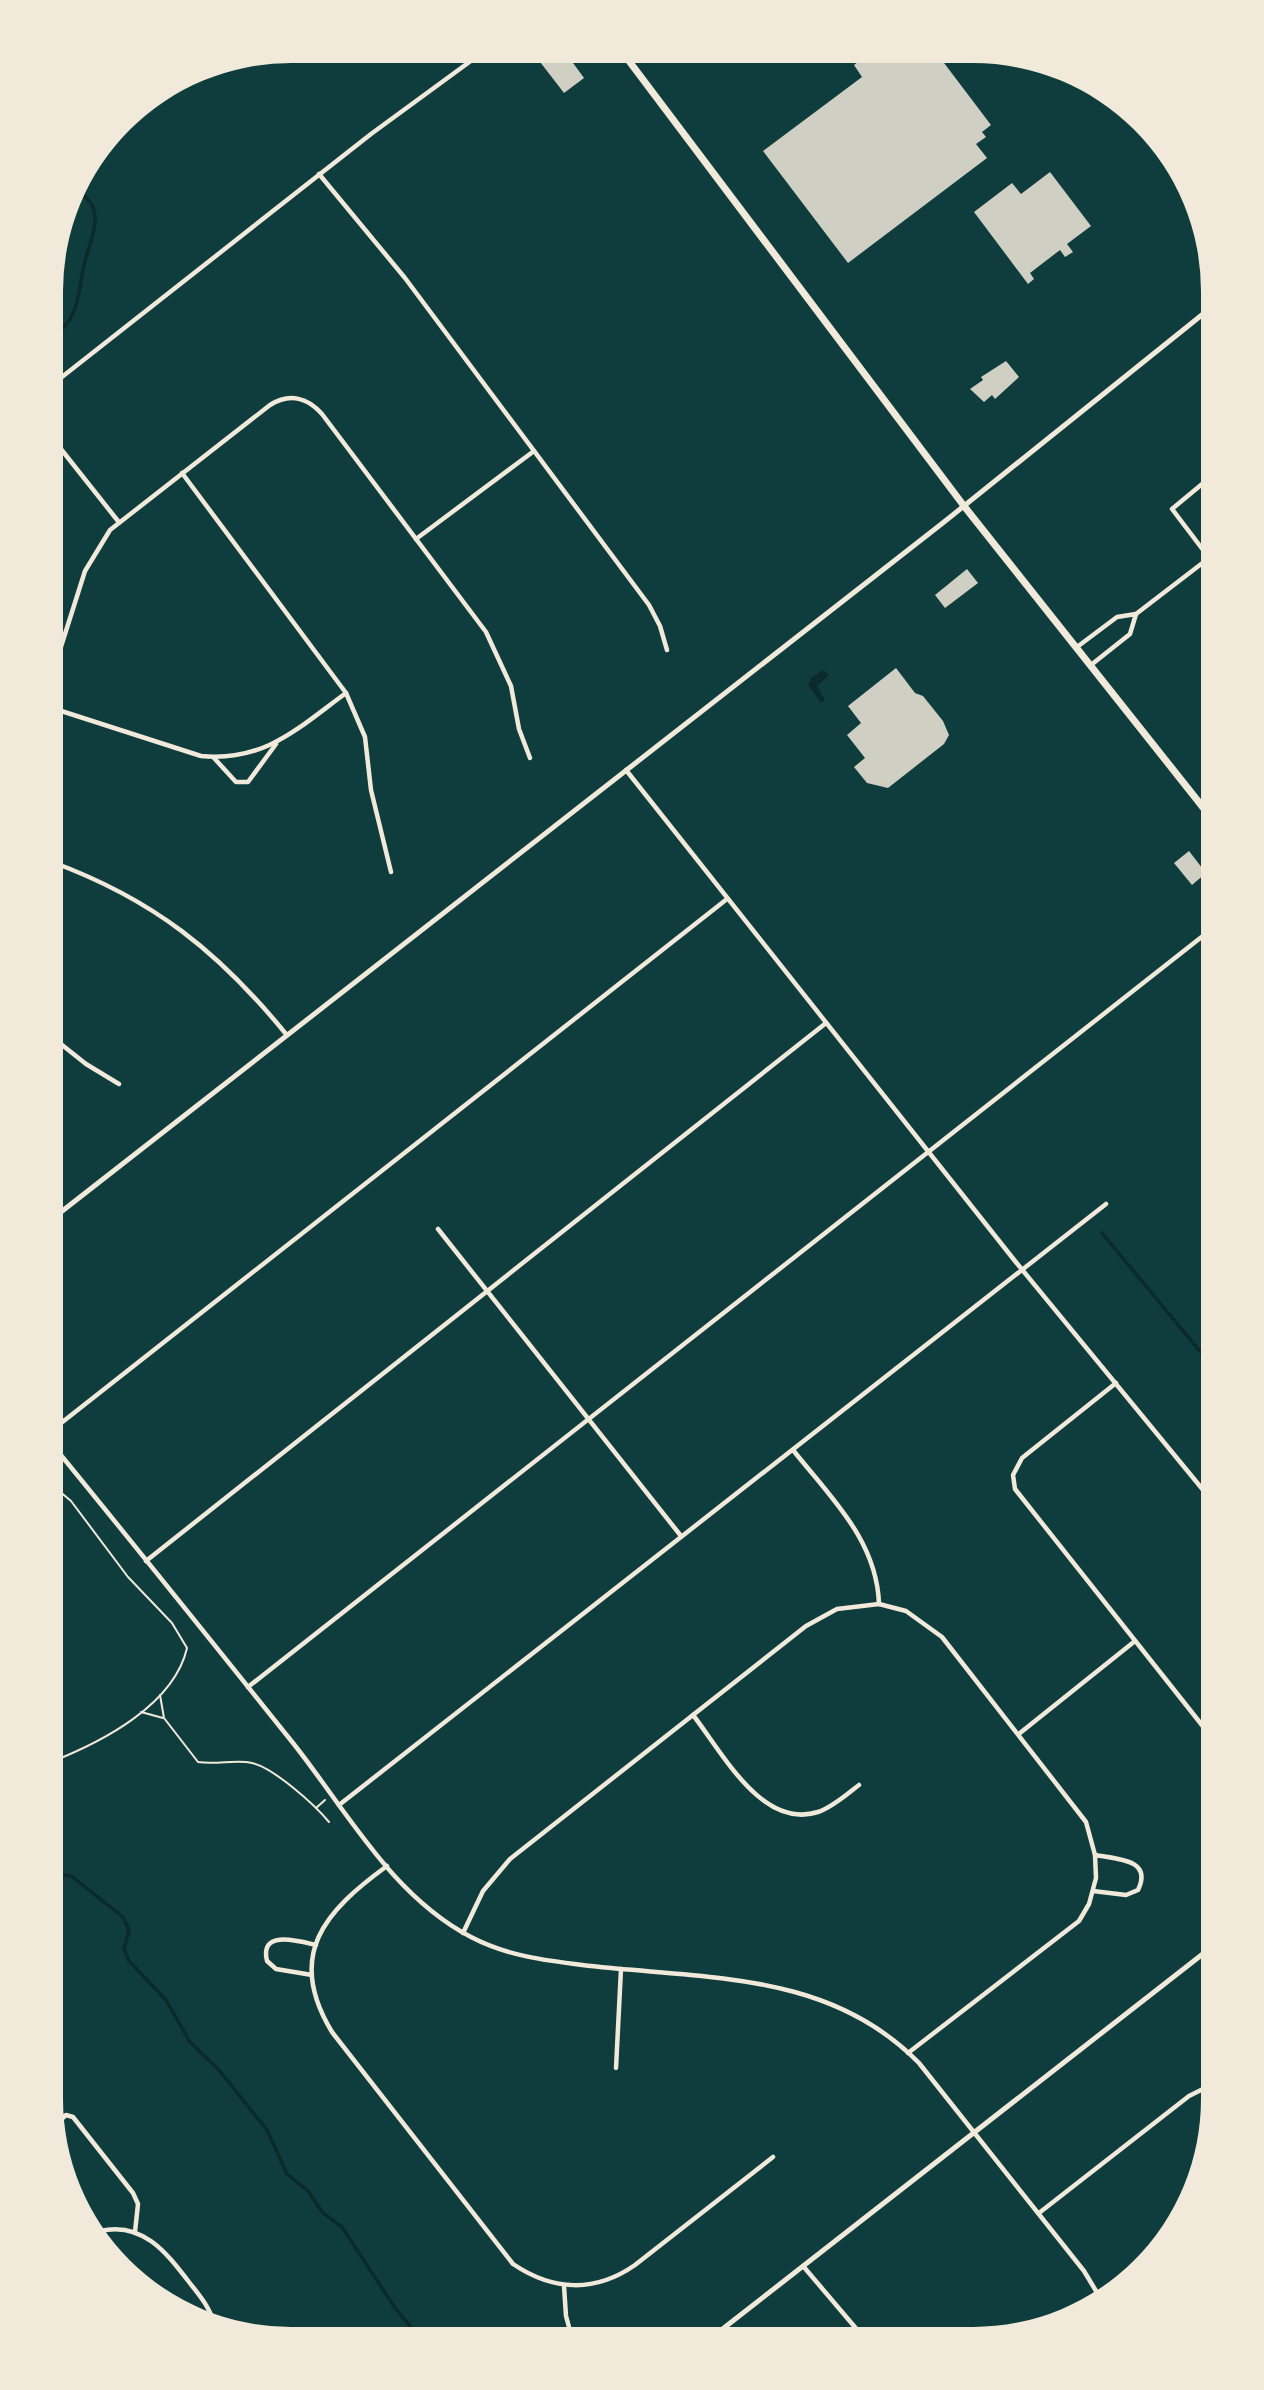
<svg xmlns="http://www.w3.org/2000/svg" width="1264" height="2390" font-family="Karla,sans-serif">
  <rect width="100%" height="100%" fill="#0f3d3e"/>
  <path fill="#0a2a2b" d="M823,670L829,675L817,686L825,700L821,703L808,685L811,678Z"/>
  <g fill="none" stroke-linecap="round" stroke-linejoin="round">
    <g stroke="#0a2a2b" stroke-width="3.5">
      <path d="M53,336C79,319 77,298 83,270C88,239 112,210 74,188"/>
      <path d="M1102,1233L1213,1367"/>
      <path d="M51,1873L71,1876L123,1917L129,1930L124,1949L129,1961L166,2000L190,2042L219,2070L267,2130L287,2174L308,2191L323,2213L342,2227L395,2308L420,2338"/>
    </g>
  </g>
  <g fill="#cfcfc3">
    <path d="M544,52H565L584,78L564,93L537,58Z"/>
    <path d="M868,54L938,55L991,125L982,132L986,137L976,144L987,158L848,263L763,151L862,77L854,65Z"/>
    <path d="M1050,172L1091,226L1067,244L1073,252L1065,257L1060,250L1030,273L1034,279L1028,284L974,212L1012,183L1021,194Z"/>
    <path d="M1006,361L1019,377L995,399L992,395L984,402L970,389L983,380L981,377Z"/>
    <path d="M967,569L978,583L945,608L935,595Z"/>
    <path d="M896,668L915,693L923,696L943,721L949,735L944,744L888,788L867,783L854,767L865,758L847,735L861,723L848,706Z"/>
    <path d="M1189,851L1206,873L1192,885L1174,863Z"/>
  </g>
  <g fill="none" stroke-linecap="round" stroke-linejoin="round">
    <g stroke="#f1e9da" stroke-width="2">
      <path d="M160,1695L164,1718L198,1762C216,1765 237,1759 252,1763C274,1768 315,1805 329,1822"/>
      <path d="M141,1712L163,1718"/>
      <path d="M51,1762C102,1742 174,1705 187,1648L172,1623L128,1577L71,1501L51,1484"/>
      <path d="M316,1808L325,1800"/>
    </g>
    <g stroke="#f1e9da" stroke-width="4.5">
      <path d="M121,125L169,87"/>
      <path d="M319,174L405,278L649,605L660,626L667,650"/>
      <path d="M53,384L371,134L483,52"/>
      <path d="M53,439L118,521"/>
      <path d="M182,473L346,693L365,737L371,790L391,872"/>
      <path d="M416,539L534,451"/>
      <path d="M1213,563L1172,509L1213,475"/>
      <path d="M1136,614L1209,558"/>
      <path d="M1077,647L1117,617L1136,614L1130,634L1091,665"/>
      <path d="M52,675L85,571L110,530L270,405C289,393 307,397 322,414L486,632L511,686L519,729L530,758"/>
      <path d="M52,708L201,756C265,762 298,728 346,693"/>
      <path d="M214,758L236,782H248L276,744"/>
      <path d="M626,770L1015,1261L1213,1502"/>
      <path d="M52,862C153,899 219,952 286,1034"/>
      <path d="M52,1037L86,1064L119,1084"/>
      <path d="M438,1229L681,1536"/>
      <path d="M1116,1383L1022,1458L1013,1475L1015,1489L1213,1739"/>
      <path d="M51,1431L727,899"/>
      <path d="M51,1443C133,1543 213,1643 293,1743C347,1811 392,1896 471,1937C509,1957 550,1961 591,1966C709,1979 830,1972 919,2063L1084,2271L1102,2301"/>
      <path d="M793,1450C830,1497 877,1540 879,1604"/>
      <path d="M146,1561L826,1023"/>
      <path d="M248,1687L1213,928"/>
      <path d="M693,1715C722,1752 762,1830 818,1812C833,1807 847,1794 859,1785"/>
      <path d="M1020,1733L1135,1641"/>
      <path d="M339,1805L1106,1204"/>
      <path d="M387,1866C325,1911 285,1955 332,2032L513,2264C553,2291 595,2293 635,2265L773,2157"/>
      <path d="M1093,1891L1126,1895L1138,1890C1153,1859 1117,1859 1095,1855"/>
      <path d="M463,1933L483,1891L510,1859L806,1626L837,1609L879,1604L906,1611L942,1637L1086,1822L1095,1855L1096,1878L1089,1904L1079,1921L908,2053"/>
      <path d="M312,1975L276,1969L267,1961C259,1929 299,1941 316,1945"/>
      <path d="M616,2068L621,1969"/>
      <path d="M55,2125L66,2115L73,2117L133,2193L138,2204L135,2232"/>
      <path d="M1039,2213L1189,2096L1213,2084"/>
      <path d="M100,2231C142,2221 166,2252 189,2282C199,2295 210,2307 214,2324"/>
      <path d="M803,2266L865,2339"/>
      <path d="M564,2286L566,2316L572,2338"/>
    </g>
    <g stroke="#f1e9da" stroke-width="5">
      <path d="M52,1219L944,522L1213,306"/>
      <path d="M711,2338L1213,1946"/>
    </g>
    <path stroke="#f1e9da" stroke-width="7" d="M623,53L964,506L1213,820"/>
  </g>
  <path d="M0 0H1264V2390H0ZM291 63H973A228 228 0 0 1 1201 291V2099A228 228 0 0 1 973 2327H291A228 228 0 0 1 63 2099V291A228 228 0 0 1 291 63Z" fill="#f1e9da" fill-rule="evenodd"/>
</svg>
